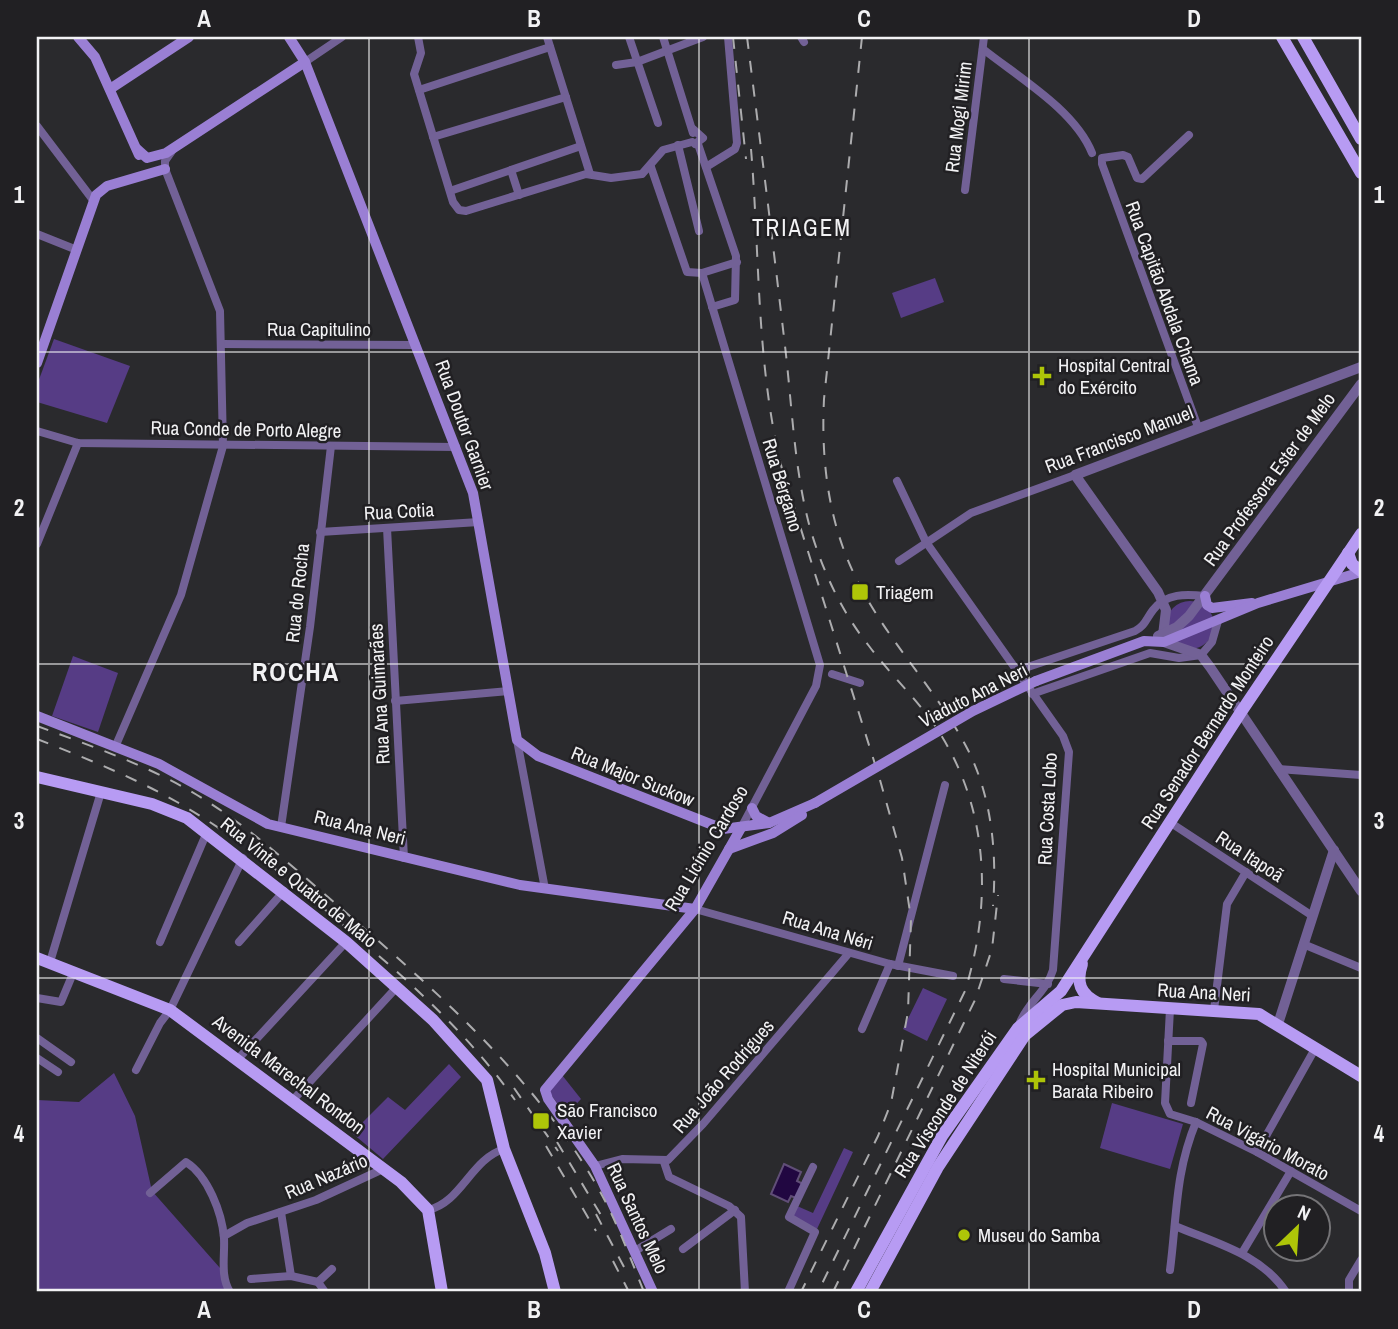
<svg xmlns="http://www.w3.org/2000/svg" width="1398" height="1329" font-family="'Archivo Narrow',sans-serif">
  <rect width="100%" height="100%" fill="#2a2a2d"/>
  <g fill="#563c85">
    <path d="M935,278L944,302L901,318L892,293Z"/>
    <path d="M54,339L130,366L107,423L37,402V385Z"/>
    <circle cx="1190" cy="625" r="24"/>
    <path d="M73,656L118,673L98,732L52,716Z"/>
    <path d="M923,988L947,999L927,1041L903,1029Z"/>
    <path d="M449,1064L461,1077L383,1159L352,1133L388,1097L405,1110Z"/>
    <path d="M114,1073L135,1116L152,1191L220,1268L226,1292H37V1100L79,1102Z"/>
    <path d="M562,1075L581,1099L566,1115L549,1092Z"/>
    <path d="M1112,1103L1183,1124L1170,1169L1100,1148Z"/>
    <path d="M844,1148L853,1152L817,1229L791,1217L797,1206L813,1213Z"/>
  </g>
  <path fill="#210741" stroke="#604e77" stroke-width="2" d="M784,1164L801,1172L797,1181L803,1184L796,1198L791,1196L788,1202L771,1194Z"/>
  <g fill="none" stroke-linecap="round" stroke-linejoin="round">
    <g stroke="#726196" stroke-width="8">
      <path d="M418,37L421,53L414,74L453,202L459,210L466,211L586,174L611,178L642,174L663,150L692,142"/>
      <path d="M547,37L590,174"/>
      <path d="M629,37L658,123"/>
      <path d="M663,37L693,133"/>
      <path d="M801,37L804,42"/>
      <path d="M983,49C1018,77 1075,110 1092,153"/>
      <path d="M305,62L342,37"/>
      <path d="M616,65L637,62L703,37"/>
      <path d="M419,90L550,47"/>
      <path d="M37,126L93,200"/>
      <path d="M693,129L703,138L695,144"/>
      <path d="M1189,135L1142,179L1137,178L1128,157L1123,155L1102,158V164L1198,427"/>
      <path d="M433,137L566,97"/>
      <path d="M698,144L736,256L735,300L712,307"/>
      <path d="M678,145L699,231"/>
      <path d="M651,167L687,272L702,273L737,262"/>
      <path d="M706,167L735,149L737,143L728,37"/>
      <path d="M511,170L519,195"/>
      <path d="M965,190L984,37"/>
      <path d="M450,191L581,146"/>
      <path d="M37,234L77,250"/>
      <path d="M702,273L820,665L816,686L741,828"/>
      <path d="M222,344L416,345"/>
      <path d="M37,431L78,443L456,447"/>
      <path d="M897,481L926,542L1063,736L1069,752L1053,970C1047,991 1026,1004 1019,1025"/>
      <path d="M387,528L404,858"/>
      <path d="M320,532L479,522"/>
      <path d="M37,544L78,443"/>
      <path d="M899,561L971,513L1075,475"/>
      <path d="M1016,671L1135,631C1145,626 1146,619 1153,610C1166,593 1186,594 1205,596"/>
      <path d="M832,674L860,683"/>
      <path d="M1032,694L1150,653L1179,658L1201,655L1212,642L1218,621"/>
      <path d="M395,701L509,691"/>
      <path d="M517,740L545,889"/>
      <path d="M116,745L181,595L223,446L220,311L165,169V161L172,151"/>
      <path d="M1278,769L1361,775"/>
      <path d="M1171,823L1311,915"/>
      <path d="M281,827L310,627L331,446"/>
      <path d="M695,909L890,964L953,976"/>
      <path d="M160,942L207,832"/>
      <path d="M239,942L284,891"/>
      <path d="M1303,944L1361,968"/>
      <path d="M50,962L101,792"/>
      <path d="M898,966L945,785"/>
      <path d="M1004,979L1048,984"/>
      <path d="M37,998L61,1002L74,971"/>
      <path d="M1170,1009L1165,1103L1170,1114L1196,1122L1257,1152L1361,1211"/>
      <path d="M1214,1010L1227,904L1246,872"/>
      <path d="M862,1029L890,964"/>
      <path d="M37,1038L71,1062"/>
      <path d="M1168,1041H1201L1203,1044L1191,1103"/>
      <path d="M37,1058L58,1072"/>
      <path d="M238,1059L346,942"/>
      <path d="M136,1070L160,1023L170,1010L243,858"/>
      <path d="M293,1100L397,987"/>
      <path d="M1257,1152L1316,1047"/>
      <path d="M664,1162L669,1177L729,1206L741,1217L745,1292"/>
      <path d="M595,1166L622,1159L668,1160L703,1124L849,953"/>
      <path d="M150,1193L186,1162C208,1176 222,1213 224,1238C225,1256 220,1276 230,1292"/>
      <path d="M428,1210C461,1203 471,1159 504,1149"/>
      <path d="M281,1212L291,1276"/>
      <path d="M1175,1226C1215,1243 1261,1254 1286,1292"/>
      <path d="M224,1236L247,1223L316,1200L383,1169"/>
      <path d="M683,1249L735,1210"/>
      <path d="M635,1251L671,1229"/>
      <path d="M1242,1253L1291,1171"/>
      <path d="M1170,1270C1177,1216 1175,1173 1196,1122"/>
      <path d="M251,1279L291,1276L318,1282L332,1269"/>
      <path d="M318,1282L325,1292"/>
      <path d="M788,1292L815,1232L789,1217L813,1167"/>
      <path d="M1349,1292V1280L1361,1260"/>
    </g>
    <g stroke="#726196" stroke-width="10">
      <path d="M1163,635L1166,610L1158,592L1075,475L1361,367"/>
      <path d="M1158,636L1177,627L1189,616L1361,384"/>
      <path d="M1164,642L1201,655L1210,667L1361,891"/>
      <path d="M1278,1024L1334,850"/>
    </g>
    <g stroke="#9a7fd4" stroke-width="10">
      <path d="M78,37L95,57L139,155"/>
      <path d="M289,37L305,62L473,493L517,740L538,756L723,829L769,823L815,803"/>
      <path d="M110,89L189,37"/>
      <path d="M137,149L147,158L166,153L305,62"/>
      <path d="M37,363L96,195L107,186L165,169"/>
      <path d="M1205,596L1207,605L1212,608L1252,603"/>
      <path d="M1036,681L1144,641L1164,642L1258,603L1361,572"/>
      <path d="M37,716L159,764L268,824L520,885L695,909"/>
      <path d="M752,808L756,816L769,823"/>
      <path d="M729,849L773,833L802,815"/>
      <path d="M653,1292L595,1166L548,1099L545,1090L695,909L741,828"/>
    </g>
    <g stroke="#b79bf3" stroke-width="12">
      <path d="M1282,37L1361,173"/>
      <path d="M1303,37L1361,139"/>
      <path d="M1348,553L1352,564L1361,571"/>
      <path d="M37,777L152,804L187,818L346,942L433,1020L487,1080L504,1149L545,1253L555,1292"/>
      <path d="M37,958L170,1010L401,1182L428,1210L442,1292"/>
      <path d="M1082,964C1076,983 1080,994 1098,1003"/>
      <path d="M856,1292L942,1136L1018,1028L1061,991L1241,712L1361,534"/>
      <path d="M870,1292L938,1167L1025,1035L1062,1005L1076,1002L1259,1014L1361,1076"/>
    </g>
    <g stroke="#acacae" stroke-width="2" stroke-dasharray="12 12" stroke-linecap="butt">
      <path d="M733,37L746,159"/>
      <path d="M747,37C760,140 773,243 785,346C792,405 794,467 809,524C821,568 841,611 869,646C889,673 914,696 933,723C989,803 993,901 965,991L818,1292"/>
      <path d="M862,37L824,399C821,459 828,521 855,576C885,639 936,688 968,750C992,798 997,853 993,906"/>
      <path d="M751,149C760,256 756,365 782,469L880,780L902,858L911,919L908,1012L891,1103L878,1136L801,1292"/>
      <path d="M37,726C91,746 147,765 197,795C250,827 296,870 343,910C435,990 532,1075 594,1181C615,1216 629,1255 644,1292"/>
      <path d="M37,739C85,758 133,777 177,802C245,841 305,892 364,943C419,990 473,1040 515,1100"/>
      <path d="M514,1088L558,1151"/>
      <path d="M557,1142L604,1220"/>
      <path d="M546,1146L596,1231"/>
      <path d="M596,1214L624,1267"/>
      <path d="M613,1261L629,1292"/>
      <path d="M833,1292L975,1000L992,949L998,895"/>
    </g>
    <path stroke="#9a7fd4" stroke-width="10" d="M815,803L973,711L1036,681"/>
  </g>
  <path fill="none" stroke="#f2f2f4" stroke-width="2" stroke-opacity="0.55" d="M369,37V1292M699,37V1292M1029,37V1292M37,352H1361M37,664H1361M37,978H1361"/>
  <g fill="#aec508" stroke="#212023" stroke-width="2.5">
    <path d="M1038.5 365.5h7v7h7v7h-7v7h-7v-7h-7v-7h7z"/>
    <rect x="851" y="583" width="18" height="18" rx="3.5"/>
    <path d="M1032.5 1069.5h7v7h7v7h-7v7h-7v-7h-7v-7h7z"/>
    <rect x="532" y="1112" width="18" height="18" rx="3.5"/>
    <circle cx="964" cy="1235" r="7"/>
  </g>
  <g text-anchor="middle" stroke-width="5" stroke-linejoin="round" paint-order="stroke">
    <g font-size="19" fill="#f2f2f4" stroke="#212023">
      <text transform="translate(958 117) rotate(-83)" y="7">Rua Mogi Mirim</text>
      <text transform="translate(1165 293) rotate(70)" y="7">Rua Capitão Abdala Chama</text>
      <text x="319" y="336">Rua Capitulino</text>
      <text transform="translate(465 425) rotate(70)" y="7">Rua Doutor Garnier</text>
      <text transform="translate(246 429) rotate(1)" y="7">Rua Conde de Porto Alegre</text>
      <text transform="translate(1119 439) rotate(-21)" y="7">Rua Francisco Manuel</text>
      <text transform="translate(1269 479) rotate(-54)" y="7">Rua Professora Ester de Melo</text>
      <text transform="translate(783 485) rotate(73)" y="7">Rua Bérgamo</text>
      <text transform="translate(399 511) rotate(-3)" y="7">Rua Cotia</text>
      <text transform="translate(297 593) rotate(-84)" y="7">Rua do Rocha</text>
      <text transform="translate(379 694) rotate(-93)" y="7">Rua Ana Guimarães</text>
      <text transform="translate(973 695) rotate(-27)" y="7">Viaduto Ana Neri</text>
      <text transform="translate(1207 732) rotate(-57)" y="7">Rua Senador Bernardo Monteiro</text>
      <text transform="translate(633 776) rotate(22)" y="7">Rua Major Suckow</text>
      <text transform="translate(1047 809) rotate(-87)" y="7">Rua Costa Lobo</text>
      <text transform="translate(360 827) rotate(14)" y="7">Rua Ana Neri</text>
      <text transform="translate(706 848) rotate(-59)" y="7">Rua Licínio Cardoso</text>
      <text transform="translate(1250 856) rotate(33)" y="7">Rua Itapoã</text>
      <text transform="translate(299 882) rotate(39)" y="7">Rua Vinte e Quatro de Maio</text>
      <text transform="translate(828 930) rotate(17)" y="7">Rua Ana Néri</text>
      <text transform="translate(1204 992) rotate(3)" y="7">Rua Ana Neri</text>
      <text transform="translate(289 1074) rotate(37)" y="7">Avenida Marechal Rondon</text>
      <text transform="translate(723 1076) rotate(-49)" y="7">Rua João Rodrigues</text>
      <text transform="translate(945 1104) rotate(-57)" y="7">Rua Visconde de Niterói</text>
      <text transform="translate(1268 1143) rotate(28)" y="7">Rua Vigário Morato</text>
      <text transform="translate(326 1176) rotate(-23)" y="7">Rua Nazário</text>
      <text transform="translate(638 1218) rotate(65)" y="7">Rua Santos Melo</text>
    </g>
    <g font-size="19" fill="#f2f2f4" stroke="#212023" text-anchor="start">
      <text x="1058" y="372">Hospital Central<tspan x="1058" dy="22">do Exército</tspan></text>
      <text x="876" y="599">Triagem</text>
      <text x="1052" y="1076">Hospital Municipal<tspan x="1052" dy="22">Barata Ribeiro</tspan></text>
      <text x="557" y="1117">São Francisco<tspan x="557" dy="22">Xavier</tspan></text>
      <text x="978" y="1242">Museu do Samba</text>
    </g>
    <g font-size="23" letter-spacing="2" fill="#f2f2f4" stroke="#212023">
      <text x="802" y="236">TRIAGEM</text>
    </g>
    <g font-size="26" font-weight="bold" letter-spacing="2" fill="#f2f2f4" stroke="#212023">
      <text x="296" y="681">ROCHA</text>
    </g>
  </g>
  <rect width="1398" height="1329" fill="none" stroke="#212023" stroke-width="77"/>
  <g transform="translate(1297 1228) rotate(25)"><circle r="33" fill="#212023" stroke="#757477" stroke-width="2"/>
  <path d="M0-5L12 26L0 18L-12 26Z" fill="#aec508"/>
  <text y="-10" font-size="19" font-weight="bold" text-anchor="middle" fill="#f2f2f4">N</text>
  </g>
  <rect x="38" y="38" width="1322" height="1252" fill="none" stroke="#f2f2f4" stroke-width="2.5"/>
  <g font-size="23" text-anchor="middle" font-weight="bold" fill="#f2f2f4">
    <text x="204" y="27">A</text>
    <text x="534" y="27">B</text>
    <text x="864" y="27">C</text>
    <text x="1194" y="27">D</text>
    <text x="19" y="203">1</text>
    <text x="1379" y="203">1</text>
    <text x="19" y="516">2</text>
    <text x="1379" y="516">2</text>
    <text x="19" y="829">3</text>
    <text x="1379" y="829">3</text>
    <text x="19" y="1142">4</text>
    <text x="1379" y="1142">4</text>
    <text x="204" y="1318">A</text>
    <text x="534" y="1318">B</text>
    <text x="864" y="1318">C</text>
    <text x="1194" y="1318">D</text>
  </g>
</svg>
